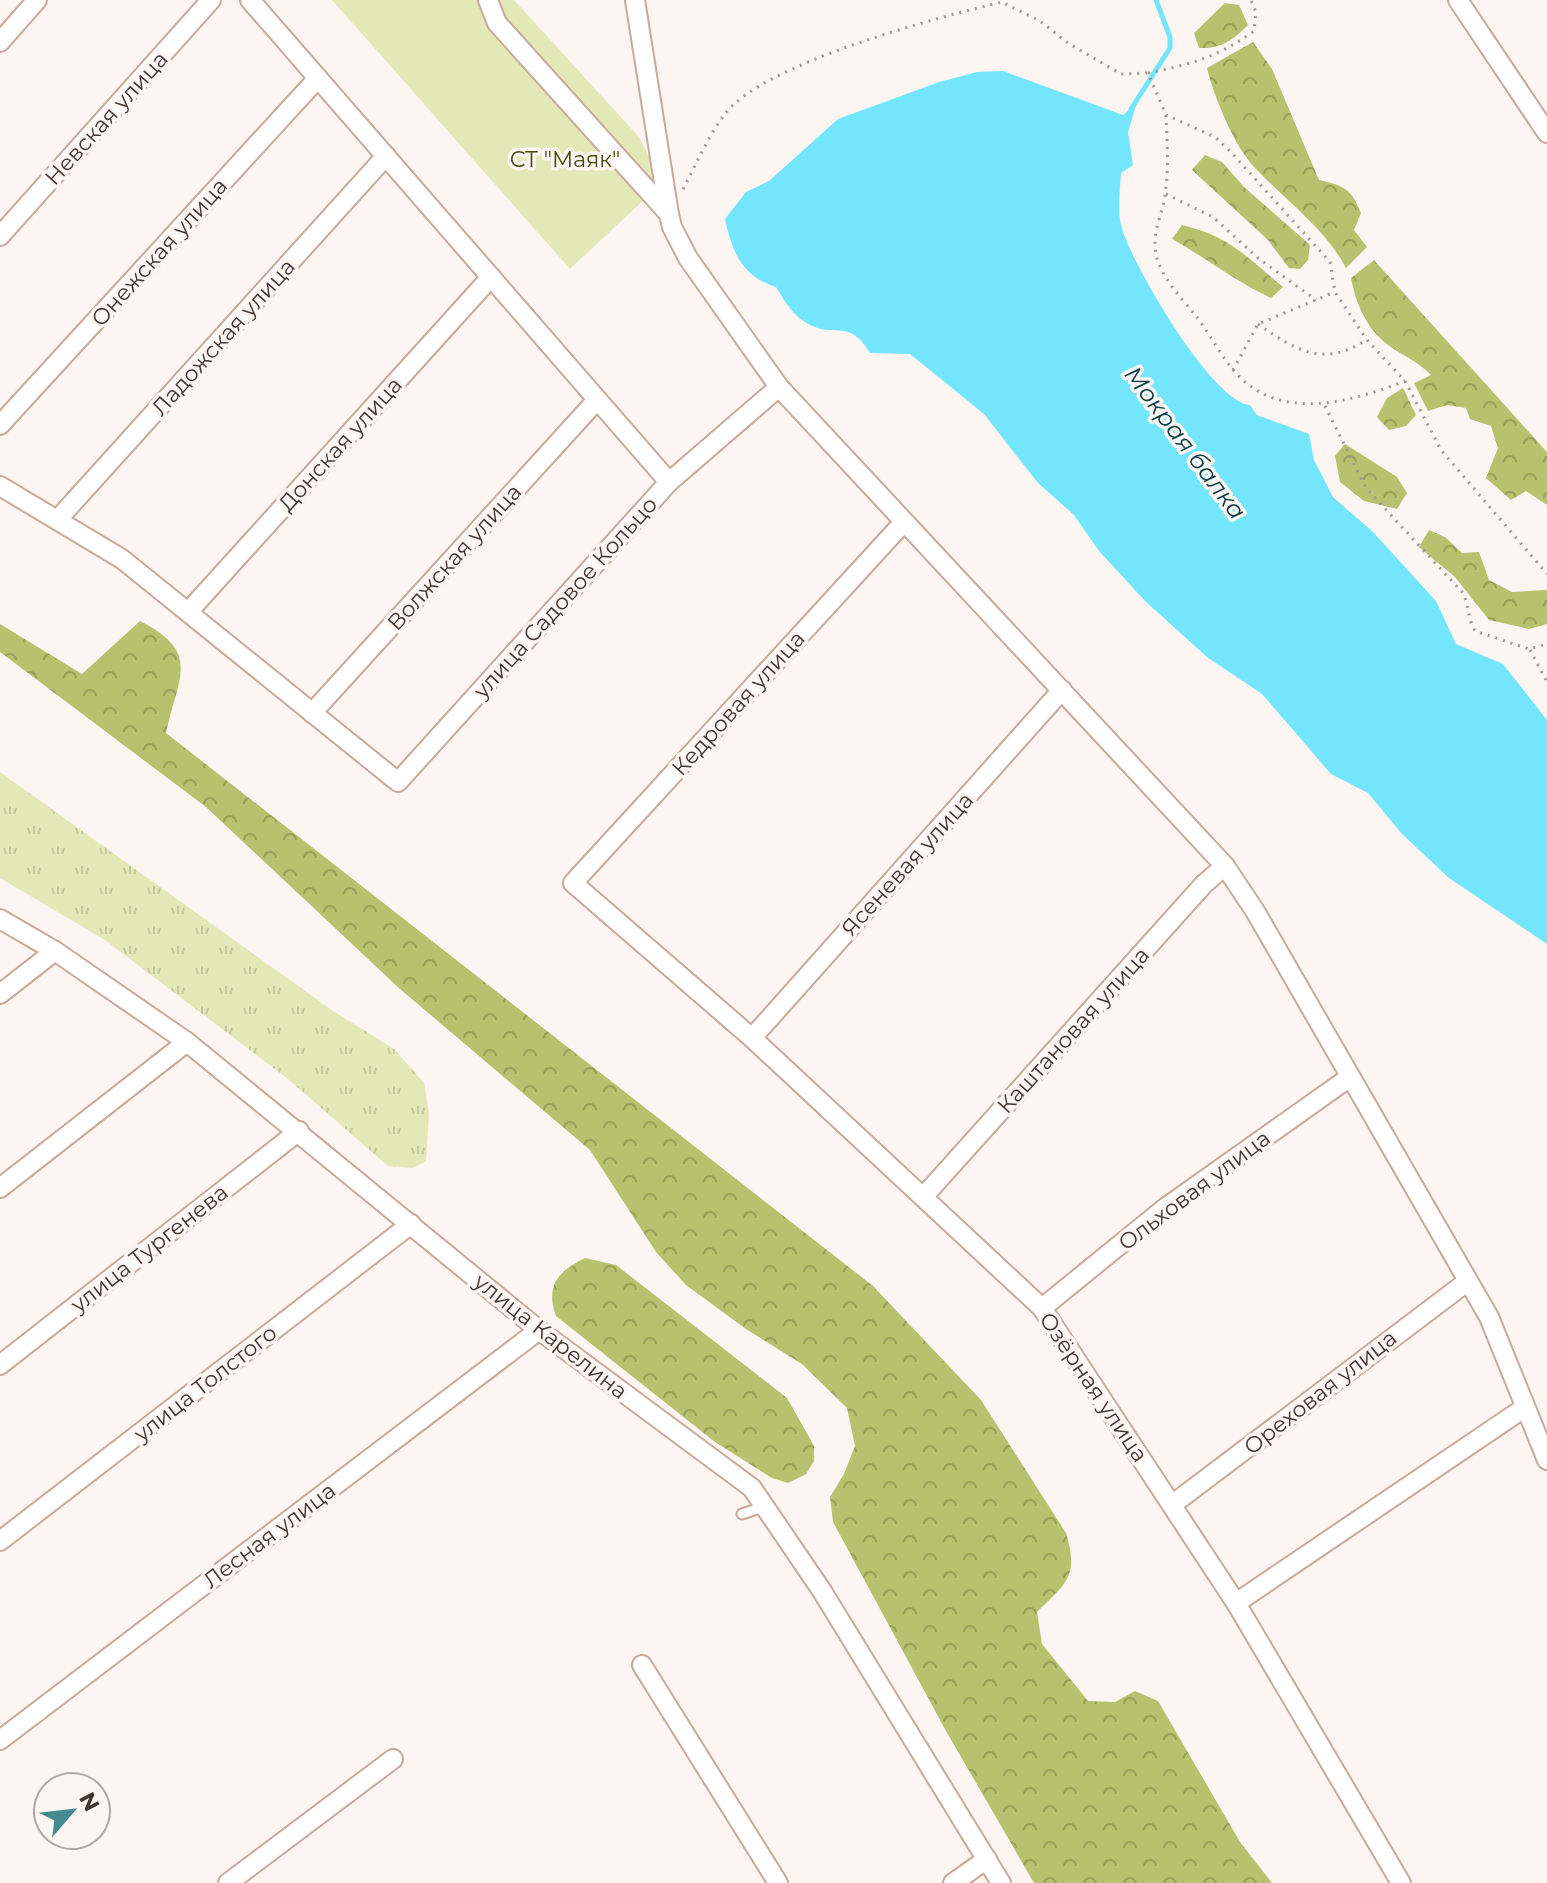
<svg xmlns="http://www.w3.org/2000/svg" width="1547" height="1883" font-family="Montserrat,sans-serif">
  <defs>
    <pattern id="grass-tufts" width="24" height="20" patternUnits="userSpaceOnUse" patternTransform="scale(2)"><rect width="24" height="20" fill="#e2e8b6"/><path d="M3 7l-1-3M5 7V3M7 7l1-3M15 17l-1-3M17 17v-4M19 17l1-3" fill="none" stroke="#c3c89d"/></pattern>
    <pattern id="forest-crowns" width="20" height="18" patternUnits="userSpaceOnUse" patternTransform="scale(2)"><rect width="20" height="18" fill="#b8c16d"/><path d="M2 6a3 3 0 1 1 6 0M12 15a3 3 0 1 1 6 0" fill="none" stroke="#979e5a"/></pattern>
  </defs>
  <rect width="100%" height="100%" fill="#fcf5f2"/>
  <path fill="url(#grass-tufts)" d="M0,772L333,1011L394,1049L424,1083L429,1114L426,1161L413,1168L388,1166L288,1079L105,940L0,878Z"/>
  <g fill="url(#forest-crowns)">
    <path d="M1225,3L1239,5L1248,25C1233,40 1221,49 1199,48L1194,33Z"/>
    <path d="M1253,42L1272,69L1319,180C1345,186 1351,189 1361,213L1354,230L1367,247L1346,268C1325,228 1285,200 1255,168C1234,146 1214,97 1207,68Z"/>
    <path d="M1205,155L1222,162L1244,187L1310,245L1308,260L1300,269L1289,268L1268,240L1192,170Z"/>
    <path d="M1182,225C1229,236 1247,257 1283,287L1271,298C1235,281 1206,258 1172,239Z"/>
    <path d="M1374,260L1547,452V505L1526,491L1511,500L1486,478L1498,448L1491,426L1470,419L1466,408L1447,405L1428,411L1414,383L1431,375C1417,360 1398,354 1383,341C1365,325 1355,301 1351,278Z"/>
    <path d="M1403,388L1416,415L1406,426L1389,430L1377,417L1387,398Z"/>
    <path d="M1345,444L1397,477L1407,493L1397,509L1364,501L1340,482L1335,456Z"/>
    <path d="M1429,530L1445,537L1462,553L1479,552L1489,580L1512,592L1547,590V624L1529,629L1489,620L1455,577L1419,547Z"/>
    <path d="M140,621C203,653 177,678 166,733L873,1286L981,1400L1066,1533C1079,1576 1067,1583 1037,1612L1042,1644L1088,1701L1115,1702L1135,1691L1158,1701L1240,1842L1272,1883H1034L946,1731L833,1522L830,1497L844,1474L855,1446L847,1408L802,1364L746,1329L686,1285L656,1252L590,1150L400,989L206,807L0,652V624L82,674Z"/>
    <path d="M585,1258L616,1265L787,1398L814,1446V1461L806,1474L788,1483L772,1478L715,1442L556,1316C545,1286 558,1271 585,1258Z"/>
  </g>
  <path fill="#e2e8b6" d="M332,0H514L639,137L662,183L570,269Z"/>
  <path fill="#73e6fd" d="M1003,71L1123,115L1137,102L1128,132L1133,165L1121,173C1120,191 1117,212 1122,229C1134,267 1212,402 1250,405L1257,415L1309,434L1314,460L1333,497L1373,532L1436,601L1456,644L1503,664L1547,720V944L1449,878L1402,834L1368,793L1331,774L1262,694L1207,657L1145,601L1099,551L1074,515L1038,483L984,414L910,354L870,353C849,318 836,338 810,325C793,316 785,302 776,287C742,277 732,251 725,219L746,192L769,181L838,119L939,82L977,72Z"/>
  <g fill="none" stroke-linecap="round" stroke-linejoin="round">
    <path stroke="#73e6fd" stroke-width="5" d="M1131,109L1170,48V37L1156,0"/>
    <defs>
      <path id="service" d="M742,1514L766,1506"/>
      <g id="minor">
        <path d="M250,0L669,482"/>
        <path d="M488,0L497,23L669,214L672,227L688,258L779,387L1225,866L1255,911L1489,1317L1547,1460"/>
        <path d="M635,0L669,214"/>
        <path d="M1458,0L1547,133"/>
        <path d="M0,42L37,0"/>
        <path d="M0,236L211,0"/>
        <path d="M0,425L318,78"/>
        <path d="M0,486L122,559L398,782L669,482L779,387"/>
        <path d="M59,518L386,156"/>
        <path d="M903,523L573,883L752,1038L1042,1308L1236,1603L1401,1883"/>
        <path d="M189,611L491,277"/>
        <path d="M312,713L596,401"/>
        <path d="M0,919L55,951L187,1042L539,1330L752,1488L822,1591L1001,1883"/>
        <path d="M0,994L55,951"/>
        <path d="M752,1038L1062,690"/>
        <path d="M0,1188L187,1042"/>
        <path d="M924,1196L1204,884L1225,866"/>
        <path d="M1042,1308L1165,1208L1350,1077"/>
        <path d="M0,1365L299,1131"/>
        <path d="M1173,1504L1468,1281"/>
        <path d="M0,1541L411,1224"/>
        <path d="M1236,1603L1524,1408"/>
        <path d="M642,1665L778,1883"/>
        <path d="M0,1740L539,1330"/>
        <path d="M228,1883L393,1759"/>
        <path d="M953,1883L987,1859"/>
      </g>
    </defs>
    <use href="#service" stroke="#c9aa9a" stroke-width="13"/>
    <use href="#minor" stroke="#c9aa9a" stroke-width="22"/>
    <g stroke="#a19792" stroke-width="3" stroke-dasharray="2 6" stroke-linecap="butt">
      <path d="M1148,73C1189,65 1220,56 1254,31L1256,12L1251,0"/>
      <path d="M1166,115C1167,142 1169,169 1165,195C1163,211 1155,227 1155,243C1154,271 1180,296 1196,316C1210,334 1220,355 1235,372C1280,423 1351,402 1405,381"/>
      <path d="M683,189C696,165 708,136 725,114C763,63 939,17 1002,2L1040,21L1068,43L1121,74L1148,73L1166,115L1215,137L1230,151L1330,262L1335,292L1367,340L1405,381L1441,450L1547,574"/>
      <path d="M1166,194L1213,217L1258,258L1316,300"/>
      <path d="M1258,324C1295,350 1324,368 1366,340"/>
      <path d="M1233,370L1258,324L1335,292"/>
      <path d="M1325,406L1366,488L1463,593C1469,607 1468,619 1475,631L1529,649L1547,644"/>
      <path d="M1530,650L1547,682"/>
    </g>
    <use href="#service" stroke="#fff" stroke-width="9"/>
    <use href="#minor" stroke="#fff" stroke-width="18"/>
  </g>
  <g text-anchor="middle" stroke-width="7" stroke-linejoin="round" paint-order="stroke">
    <g font-size="22" fill="#41352e" stroke="#fcf5f2">
      <text transform="translate(106 118) rotate(-48)" y="8">Невская улица</text>
      <text transform="translate(159 252) rotate(-48)" y="8">Онежская улица</text>
      <text transform="translate(223 337) rotate(-48)" y="8">Ладожская улица</text>
      <text transform="translate(340 444) rotate(-48)" y="8">Донская улица</text>
      <text transform="translate(454 557) rotate(-48)" y="8">Волжская улица</text>
      <text transform="translate(565 597) rotate(-48)" y="8">улица Садовое Кольцо</text>
      <text transform="translate(738 703) rotate(-48)" y="8">Кедровая улица</text>
      <text transform="translate(907 864) rotate(-48)" y="8">Ясеневая улица</text>
      <text transform="translate(1073 1030) rotate(-48)" y="8">Каштановая улица</text>
      <text transform="translate(1194 1190) rotate(-37)" y="8">Ольховая улица</text>
      <text transform="translate(149 1248) rotate(-38)" y="8">улица Тургенева</text>
      <text transform="translate(551 1336) rotate(38)" y="8">улица Карелина</text>
      <text transform="translate(205 1383) rotate(-38)" y="8">улица Толстого</text>
      <text transform="translate(1094 1387) rotate(56)" y="8">Озёрная улица</text>
      <text transform="translate(1320 1392) rotate(-38)" y="8">Ореховая улица</text>
      <text transform="translate(269 1535) rotate(-37)" y="8">Лесная улица</text>
    </g>
    <g font-size="22" fill="#484d0c" stroke="#fcf5f2">
      <text x="565" y="167">СТ "Маяк"</text>
    </g>
    <g font-size="24" font-style="italic" fill="#09404a" stroke="#fcf5f2">
      <text transform="translate(1185 443) rotate(53)" y="8">Мокрая балка</text>
    </g>
  </g>
  <g transform="translate(72 1811) rotate(62)"><circle r="38" fill="#fcf5f2" stroke="#b1a8a4" stroke-width="2"/>
  <path d="M0-6L14 30L0 20L-14 30Z" fill="#438b91"/>
  <text y="-12" font-size="22" font-weight="bold" text-anchor="middle" fill="#41352e">N</text>
  </g>
</svg>
